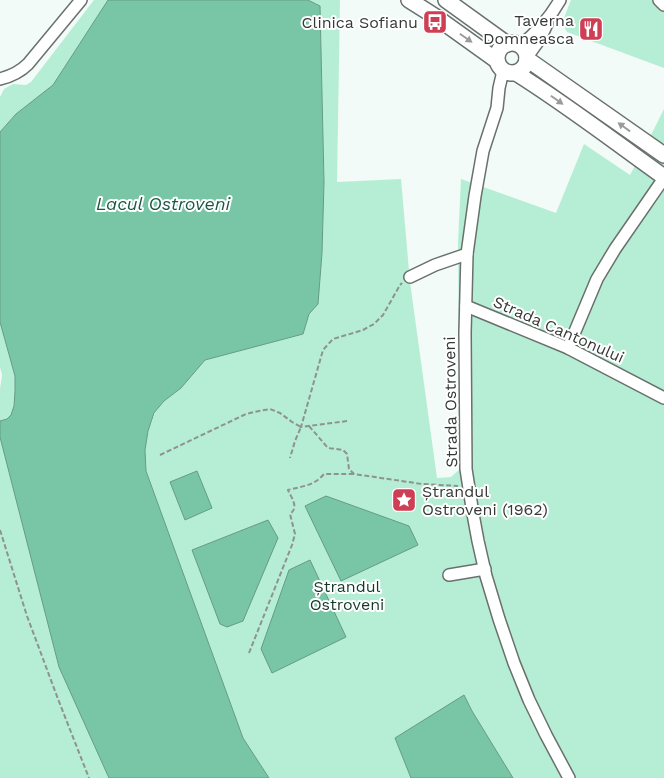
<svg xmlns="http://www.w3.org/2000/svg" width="664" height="778" font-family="'Work Sans',sans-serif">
  <rect width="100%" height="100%" fill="#f2fbf7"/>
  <g fill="#b6eed5">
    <path d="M94,0H108L53,85L16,114L0,132V97L4,89L13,84L26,85L31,82Z"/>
    <path d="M308,0H340L337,182L401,179L410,282L437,478L451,477L460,469L458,243L461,179L556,213L584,144L630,175L641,154L532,77L536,71L645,147L664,109V778H513L472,711L464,696L395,738L411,778H269L243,738L146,471L145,450L148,431L155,413L164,401L181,388L205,360L303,334L309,314L318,304L322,253L324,182L320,6Z"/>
    <path d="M571,0H664V68L567,32L562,23Z"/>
    <path d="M0,322L15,376V391L14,406L11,415L7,419L0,421V389L2,375L0,367Z"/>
    <path d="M0,437L59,667L109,778H0Z"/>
  </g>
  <g fill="#79c6a7" stroke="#659b85">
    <path d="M108,0H308L320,6L324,182L322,253L318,304L309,314L303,334L205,360L181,388L164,401L154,413L148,431L145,450L146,471L243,738L269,778H109L59,667L0,437V421L7,419L11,415L14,406L15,391V376L0,322V132L16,114L53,85Z"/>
    <path d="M197,471L212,508L185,520L170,482Z"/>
    <path d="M326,496L409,526L418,545L341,581L305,506Z"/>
    <path d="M268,520L278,538L243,621L227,627L220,624L192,550Z"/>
    <path d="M310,560L346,637L272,673L261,649L289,570Z"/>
    <path d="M464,695L472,711L513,778H411L395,738Z"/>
  </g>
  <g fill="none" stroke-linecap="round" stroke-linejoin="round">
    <defs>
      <g id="minor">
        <path d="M659,0L664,5"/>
        <path d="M520,46C536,33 550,18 560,0"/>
        <path d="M527,57L540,39L547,24"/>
        <path d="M503,71L499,88L497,108L483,151L475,196L467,254L465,333L466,469L473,514L478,541L486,576L499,619L514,663L529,700L546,735L569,778"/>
        <path d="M0,79C12,76 20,72 28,64L81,0"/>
        <path d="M410,277L435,265L467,254"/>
        <path d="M466,306L568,348L664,398"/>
        <path d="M568,348L597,279L615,249L664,178"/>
        <path d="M449,575L485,569"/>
      </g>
      <g id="major">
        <path d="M409,0L436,17L496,60"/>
        <path d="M446,0L507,44"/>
        <circle cx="512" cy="58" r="15"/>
        <path d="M527,59L664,155"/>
        <path d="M516,73C567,105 615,142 664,177"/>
      </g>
    </defs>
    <use href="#minor" stroke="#69706d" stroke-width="14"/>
    <use href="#major" stroke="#69706d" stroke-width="18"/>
    <g stroke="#8e9390" stroke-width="2" stroke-dasharray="5 2.5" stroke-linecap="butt">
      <path d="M347,421L301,427L323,350L333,339L363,330L374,324L383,315L400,285L402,283"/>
      <path d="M309,426L328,448L343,450L347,454L349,469L354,474L422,484L458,486"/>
      <path d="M160,455L246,414L254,412L270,409L280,413L292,422L301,427L295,441L290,458"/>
      <path d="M0,530L27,616L58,699L89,778"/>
      <path d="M249,653L292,545L295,534L290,514C299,507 292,499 288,490C303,486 314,486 324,474H354"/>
    </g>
    <use href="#minor" stroke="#fff" stroke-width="11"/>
    <use href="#major" stroke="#fff" stroke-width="15"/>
  </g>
  <defs><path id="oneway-solid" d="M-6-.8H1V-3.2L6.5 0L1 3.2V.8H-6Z" transform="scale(1.25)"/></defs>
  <g fill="#9a9c9a">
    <use href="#oneway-solid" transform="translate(466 38) rotate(35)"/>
    <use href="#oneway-solid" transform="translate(557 100) rotate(35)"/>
    <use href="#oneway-solid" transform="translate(624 127) rotate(-144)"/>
  </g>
  <defs>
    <symbol id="bus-square" viewBox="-11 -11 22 22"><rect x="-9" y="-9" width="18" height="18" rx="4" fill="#ce3e54" stroke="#fff"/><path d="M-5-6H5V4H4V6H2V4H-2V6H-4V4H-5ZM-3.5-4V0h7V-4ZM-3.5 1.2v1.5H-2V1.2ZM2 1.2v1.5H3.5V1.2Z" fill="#fff"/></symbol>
    <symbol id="restaurant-square" viewBox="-11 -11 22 22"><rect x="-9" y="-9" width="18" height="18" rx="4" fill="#ce3e54" stroke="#fff"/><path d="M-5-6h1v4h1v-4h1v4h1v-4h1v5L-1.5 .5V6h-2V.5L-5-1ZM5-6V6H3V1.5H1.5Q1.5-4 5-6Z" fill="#fff"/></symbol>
    <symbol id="sight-square" viewBox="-11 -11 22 22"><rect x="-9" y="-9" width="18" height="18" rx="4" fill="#ce3e54" stroke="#fff"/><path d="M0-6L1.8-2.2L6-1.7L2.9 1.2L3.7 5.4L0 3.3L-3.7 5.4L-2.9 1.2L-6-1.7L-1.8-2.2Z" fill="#fff"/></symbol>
  </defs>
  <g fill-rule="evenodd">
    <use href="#bus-square" x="421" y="8" width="28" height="28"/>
    <use href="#restaurant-square" x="577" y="15" width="28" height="28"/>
    <use href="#sight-square" x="390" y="486" width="28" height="28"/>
  </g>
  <g text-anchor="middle" stroke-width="4" stroke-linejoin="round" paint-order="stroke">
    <g font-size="16" fill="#353836" stroke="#fff" text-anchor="end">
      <text x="574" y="26">Taverna<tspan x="574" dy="18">Domneasca</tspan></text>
      <text x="418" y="28">Clinica Sofianu</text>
      <text x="422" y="497" text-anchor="start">Ștrandul<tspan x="422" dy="18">Ostroveni (1962)</tspan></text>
    </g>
    <g font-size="16" fill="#353836" stroke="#fff">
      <text transform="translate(559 329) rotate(24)" y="6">Strada Cantonului</text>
      <text transform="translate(450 402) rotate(-91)" y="6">Strada Ostroveni</text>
    </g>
    <g font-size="16" fill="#15382b" stroke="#fff">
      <text x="347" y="592">Ștrandul<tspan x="347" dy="18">Ostroveni</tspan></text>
    </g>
    <g font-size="18" font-style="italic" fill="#1b5843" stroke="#fff">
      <text x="163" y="210">Lacul Ostroveni</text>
    </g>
  </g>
</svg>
